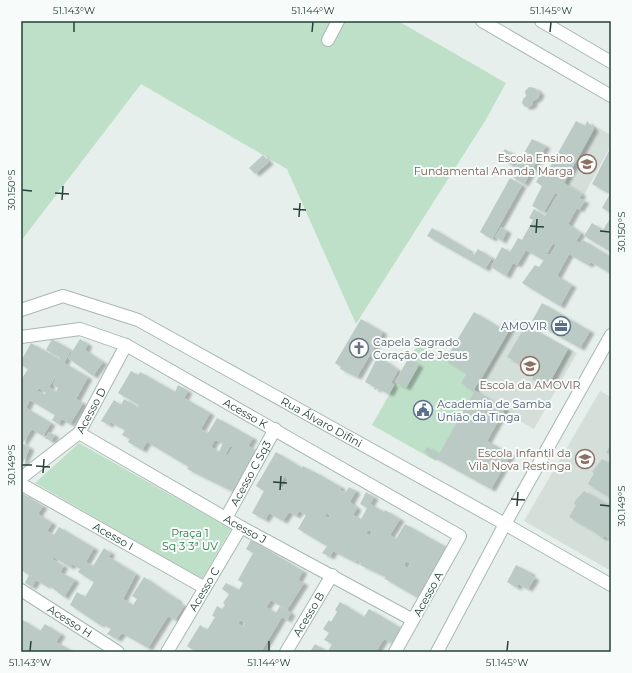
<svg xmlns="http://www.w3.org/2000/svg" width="632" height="673" font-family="Montserrat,sans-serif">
  <defs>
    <filter id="shadow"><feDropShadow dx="4.5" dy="2.5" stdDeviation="1" flood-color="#0004"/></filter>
  </defs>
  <rect width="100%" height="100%" fill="#e6efeb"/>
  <g fill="#d4dfda">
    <path d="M595,126L611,135V145L584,195L564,183Z"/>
    <path d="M516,319L577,353L534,429L474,395Z"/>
    <path d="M600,391L611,397V571L524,521Z"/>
  </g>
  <g fill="#bfe0c8">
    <path d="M21,21H398L506,83L485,121L356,324L287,169L141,84L21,241Z"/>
    <path d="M418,344L482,380L436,461L372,425Z"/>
    <path d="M79,443L231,529L202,579L35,483Z"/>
  </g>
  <g fill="#bbcac4" fill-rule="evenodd" filter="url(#shadow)">
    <path d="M529,87L535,88L540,93L538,98L533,101V104L529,107H525L522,103L523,99L526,96L525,91Z"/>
    <path d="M576,121L585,126L587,121L594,129L564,183L582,194L579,198L585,201L579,210L577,208L568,224L581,233L576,241L581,244L583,240L611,257V267L608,272L591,262L588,265L569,254L557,276L572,285L560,306L522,283L535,265L539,267L548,254L550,255L556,245L553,243L543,260L526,250L517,265L513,263L506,276L491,267L502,247L510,252L518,238L522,240L533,220L529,218L534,209L545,216L558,194L555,193L544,212L532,206L542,186L536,182L545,167L549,169Z"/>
    <path d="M532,139L546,146L524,184L511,176Z"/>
    <path d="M611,147V213L602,208L610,194L592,184Z"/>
    <path d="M505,149L516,156L511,165L500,158Z"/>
    <path d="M263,155L269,162L255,174L249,168Z"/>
    <path d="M510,178L522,185L492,239L480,232Z"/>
    <path d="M611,217V252L584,236L592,223L603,230Z"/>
    <path d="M501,227L507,231L502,241L495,237Z"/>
    <path d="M432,228L469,250L468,252L474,255L478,249L492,258L485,269L427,236Z"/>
    <path d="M542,303L590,331L580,348L532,321Z"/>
    <path d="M474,312L499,327L503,320L512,325L474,390L505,409L487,441L511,454L491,489L424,452L427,447L439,454L474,392L461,383L467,373L445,360Z"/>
    <path d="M361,319L383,332L357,377L340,369L341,367L335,363Z"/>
    <path d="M526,325L568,349L550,382L543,378L540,383L532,379L535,373L507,357Z"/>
    <path d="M52,339L71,350L64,363L88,377L76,399L83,403L70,424L62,419L58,424L52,420L55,415L30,400L26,408L51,423L43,436L32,429L23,443L21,441V380L28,369L21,365V361L31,343L59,359L60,357L46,350ZM59,371L53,385L58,388L56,392L49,387ZM39,388L46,393L45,395L39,391L37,394L36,393Z"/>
    <path d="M80,339L88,344L85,350L103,362L93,376L68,358Z"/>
    <path d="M377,358L382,361L383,359L398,370L391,383L394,385L389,394L377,388L376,390L374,389L375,387L365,382Z"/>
    <path d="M408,359L419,365L406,388L395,382Z"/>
    <path d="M131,371L138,375L140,372L175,392L178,385L188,391L184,398L210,413L201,429L208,433L217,418L253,438L248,446L256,450L232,491L187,469L189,467L147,442L142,450L128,442L130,439L122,435L125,430L110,422L109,425L101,421L114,400L121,405L124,399L138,407L139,405L118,393ZM215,440L223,443L219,452L211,447ZM230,446L233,447L227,456L225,455Z"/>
    <path d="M49,432L55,435L51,441L45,438Z"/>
    <path d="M21,442L30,448L21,466Z"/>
    <path d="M611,444V455L606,453Z"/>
    <path d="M276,452L302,468L303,466L312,471L297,497L313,471L341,487L340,489L345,493L349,487L356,491L350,502L357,508L353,515L361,519L367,508L360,504L366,492L374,497L370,504L384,512L385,510L400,519L390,535L396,539L405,524L448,548L420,599L385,579L386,577L360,565L361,563L356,560L355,562L333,551L330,557L322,553L327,546L298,529L306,515L299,511L296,516L289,512L283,521L269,513L265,520L252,513L264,491L256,486ZM285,476L288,480L283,488L279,486ZM326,513L331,516L329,519L325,516ZM368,530L372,532L370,536L366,533ZM406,561L411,564L408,568L404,566Z"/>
    <path d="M602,459L611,464V498L588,484L594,473L592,472Z"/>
    <path d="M584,491L611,507V540L604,536L603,538L596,534L597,533L569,517L576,505L574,504L575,501Z"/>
    <path d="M22,493L43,506L38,514L52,523L47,531L54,535L59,527L94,548L86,562L93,566L104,548L111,553L106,560L109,557L136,574L123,599L133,605L137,599L132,596L144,577L178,600L177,601L184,606L175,620L168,616L148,648L122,633L117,639L107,634L111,629L101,623L100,625L70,605L77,592L85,597L94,582L78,572L80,569L72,564L70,567L53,557L52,559L64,566L60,572L75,580L64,597L47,584L46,586L36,580L32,587L25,583L29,575L21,570Z"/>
    <path d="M251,540L303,571L298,580L304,583L287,610L271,600L266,607L276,613L280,606L291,613L287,620L282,617L261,652H196L187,646L200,625L207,630L215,617L212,616L217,606L222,609L225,605L223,603L229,594L222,589L226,583L239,590L243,583L238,580L253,553L246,549ZM240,620L245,623L243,627L238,623Z"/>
    <path d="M516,565L531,573L530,575L535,578L528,589L518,584L517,588L507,582Z"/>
    <path d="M340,602L364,617L369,609L401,628L391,643L384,639L377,650L380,652H330L328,651L332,644L324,640L329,633L323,629L329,620L331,622L337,612L335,610Z"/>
    <path d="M21,619L40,631L45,624L54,630L61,634L56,642L74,652H21Z"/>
    <path d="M315,644L328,652H310Z"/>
  </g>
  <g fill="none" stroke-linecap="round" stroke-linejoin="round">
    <defs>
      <g id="minor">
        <path d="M482,21L611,96"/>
        <path d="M541,21L611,62"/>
        <path d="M328,40L338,21"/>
        <path id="s1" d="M21,310L63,296L138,320L505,524L611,585"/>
        <path id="s2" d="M21,337L80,329L126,345L460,536L395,652"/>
        <path id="s3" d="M79,433L241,527L413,620"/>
        <path id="s4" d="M21,478L79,433L126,345"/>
        <path id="s5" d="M21,484L205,588"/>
        <path id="s6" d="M226,518L275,429"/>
        <path id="s7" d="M21,590L118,652"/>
        <path id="s8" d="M167,652L241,527"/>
        <path id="s9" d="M286,652L332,575"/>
        <path d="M437,652L505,524L611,335"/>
      </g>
    </defs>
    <use href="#minor" stroke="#a8b8b2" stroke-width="14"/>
    <use href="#minor" stroke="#fff" stroke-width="12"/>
  </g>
  <path fill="none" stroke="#24423a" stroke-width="1.5" d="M74,32V22M312,32L313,22M550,32L551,22M22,190L32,191M55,193L69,194M62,200L63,186M293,209L306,210M299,217L300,203M530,226L544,227M600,231L610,232M536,233L537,219M22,465H32M36,466L50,467M43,473L44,459M273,482L287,483M280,490L281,476M511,499L525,500M600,505L610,506M517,506L518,492M30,651L31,641M269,651V641M507,651L508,641"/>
  <defs>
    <symbol id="school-ring" viewBox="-11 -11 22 22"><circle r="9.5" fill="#f7fbf9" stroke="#8d6e63" stroke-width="1.5"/><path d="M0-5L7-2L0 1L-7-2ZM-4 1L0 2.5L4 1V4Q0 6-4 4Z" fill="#8d6e63"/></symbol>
    <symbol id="office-ring" viewBox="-11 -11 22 22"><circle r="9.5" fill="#f7fbf9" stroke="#5c6f8a" stroke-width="1.5"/><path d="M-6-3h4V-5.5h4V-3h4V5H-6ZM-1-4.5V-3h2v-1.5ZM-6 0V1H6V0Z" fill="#5c6f8a"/></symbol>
    <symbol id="church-ring" viewBox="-11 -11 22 22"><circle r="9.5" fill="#f7fbf9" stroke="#6b7280" stroke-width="1.5"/><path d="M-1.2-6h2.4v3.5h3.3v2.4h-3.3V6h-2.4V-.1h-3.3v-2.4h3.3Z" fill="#6b7280"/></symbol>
    <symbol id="civic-ring" viewBox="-11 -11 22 22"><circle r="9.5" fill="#f7fbf9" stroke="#5c6f8a" stroke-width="1.5"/><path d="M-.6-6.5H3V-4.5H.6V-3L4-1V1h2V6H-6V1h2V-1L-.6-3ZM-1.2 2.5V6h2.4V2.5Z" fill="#5c6f8a"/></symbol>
  </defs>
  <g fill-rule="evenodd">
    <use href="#school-ring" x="576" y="153" width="22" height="22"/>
    <use href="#office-ring" x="550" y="315" width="22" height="22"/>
    <use href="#church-ring" x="348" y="337" width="22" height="22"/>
    <use href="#school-ring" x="519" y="355" width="22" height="22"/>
    <use href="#civic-ring" x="412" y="399" width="22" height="22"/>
    <use href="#school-ring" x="574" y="448" width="22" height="22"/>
  </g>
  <g text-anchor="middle" stroke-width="4" stroke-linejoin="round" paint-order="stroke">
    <g font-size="11" fill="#785e54" stroke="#f7fbf9" text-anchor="end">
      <text x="573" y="162">Escola Ensino<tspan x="573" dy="13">Fundamental Ananda Marga</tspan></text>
      <text x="530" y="389" text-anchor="middle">Escola da AMOVIR</text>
      <text x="571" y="457">Escola Infantil da<tspan x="571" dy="13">Vila Nova Restinga</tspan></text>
    </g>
    <g font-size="11" fill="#4e5e75" stroke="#f7fbf9" text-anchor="end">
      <text x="547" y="330">AMOVIR</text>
      <text x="437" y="408" text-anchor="start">Academia de Samba<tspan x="437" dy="13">União da Tinga</tspan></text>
    </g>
    <g font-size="11" fill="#5b616d" stroke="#f7fbf9" text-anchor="start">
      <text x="373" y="346">Capela Sagrado<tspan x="373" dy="13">Coração de Jesus</tspan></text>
    </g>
    <g font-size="11" fill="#24423a" stroke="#f7fbf9">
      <text dy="4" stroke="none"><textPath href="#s4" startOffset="99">Acesso D</textPath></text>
      <text dy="4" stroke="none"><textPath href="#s2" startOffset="246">Acesso K</textPath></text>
      <text dy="4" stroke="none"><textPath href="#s1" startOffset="333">Rua Álvaro Difini</textPath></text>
      <text dy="4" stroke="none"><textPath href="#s6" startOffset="51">Acesso C Sq3</textPath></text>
      <text dy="4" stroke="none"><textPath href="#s3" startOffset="192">Acesso J</textPath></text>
      <text dy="4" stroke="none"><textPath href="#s5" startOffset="106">Acesso I</textPath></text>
      <text dy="4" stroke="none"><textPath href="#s8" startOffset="73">Acesso C</textPath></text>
      <text transform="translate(428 594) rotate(-61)" y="4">Acesso A</text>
      <text dy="4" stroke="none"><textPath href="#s9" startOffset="44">Acesso B</textPath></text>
      <text dy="4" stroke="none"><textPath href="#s7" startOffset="58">Acesso H</textPath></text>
    </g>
    <g font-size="11" fill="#2d7a4b" stroke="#f7fbf9">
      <text x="190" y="537">Praça 1<tspan x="190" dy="13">Sq 3 3ª UV</tspan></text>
    </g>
  </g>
  <rect width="632" height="673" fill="none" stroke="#f7fbf9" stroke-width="44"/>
  <rect x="22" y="22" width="588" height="629" fill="none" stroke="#24423a" stroke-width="1.5"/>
  <g font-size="10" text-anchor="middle" fill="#24423a">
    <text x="74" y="14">51.143°W</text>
    <text x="313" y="14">51.144°W</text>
    <text x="551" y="14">51.145°W</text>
    <text transform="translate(11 190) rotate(-90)" y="4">30.150°S</text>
    <text transform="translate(621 232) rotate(-90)" y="4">30.150°S</text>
    <text transform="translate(11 465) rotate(-90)" y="4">30.149°S</text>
    <text transform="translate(621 506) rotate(-90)" y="4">30.149°S</text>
    <text x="30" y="666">51.143°W</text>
    <text x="269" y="666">51.144°W</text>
    <text x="507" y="666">51.145°W</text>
  </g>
</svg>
